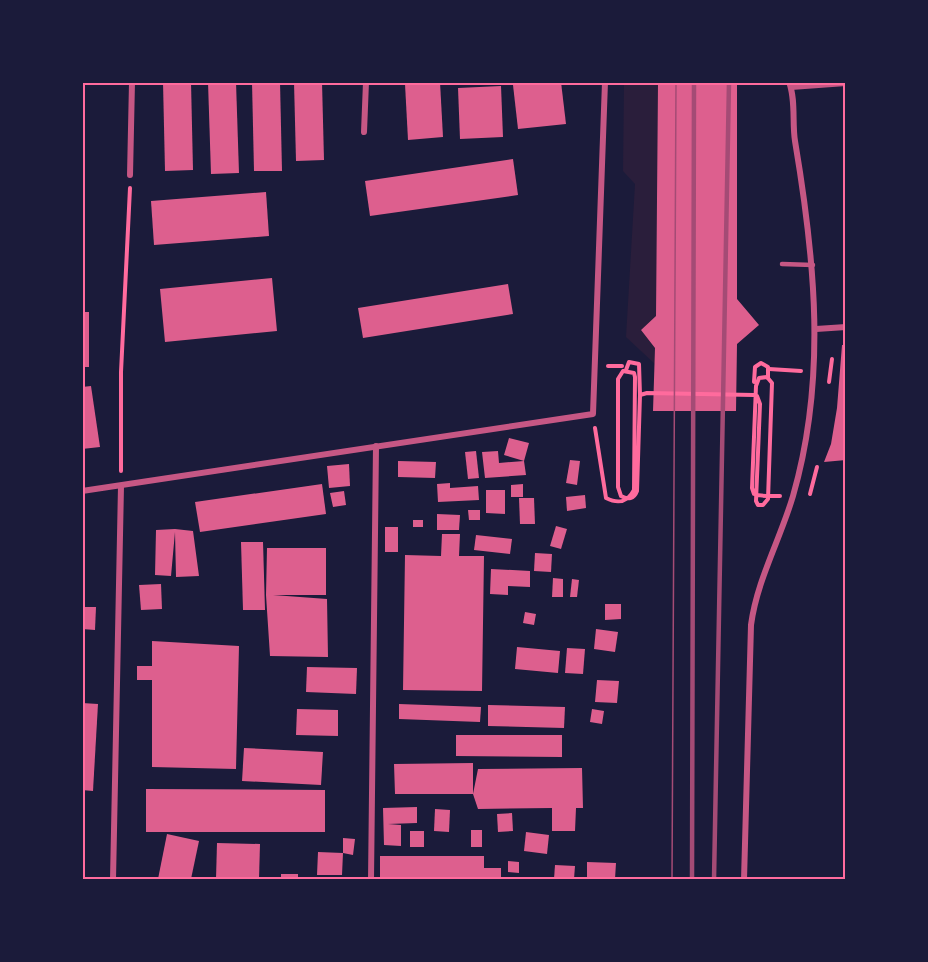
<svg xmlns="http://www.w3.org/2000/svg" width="928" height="962" font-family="'Varela Round',sans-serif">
  <rect width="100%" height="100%" fill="#1b1b3a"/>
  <path fill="#2a1e3b" d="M624,83H658L656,316L641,330L655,348V364L626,337L635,184L623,171Z"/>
  <g fill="#dd5f8e">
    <path d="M163,82H191L193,170L165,171Z"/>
    <path d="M208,82H236L239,173L211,174Z"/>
    <path d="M252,82H280L282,171H254Z"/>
    <path d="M294,82H322L324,160L296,161Z"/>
    <path d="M431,82H440L443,137L408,140L405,84Z"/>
    <path d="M534,82H561L566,124L518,129L513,85Z"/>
    <path d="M658,82H737V299L759,325L737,344L736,411H653L655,348L641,330L656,316Z"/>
    <path d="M501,86L503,137L460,139L458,88Z"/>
    <path d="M513,159L518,195L370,216L365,181Z"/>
    <path d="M266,192L269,236L154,245L151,201Z"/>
    <path d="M844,276H846V298H843Z"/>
    <path d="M272,278L277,331L165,342L160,289Z"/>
    <path d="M508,284L513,314L363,338L358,308Z"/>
    <rect x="82" y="312" width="7" height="55"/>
    <path d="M842,345H846V460L824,462L831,444L837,408Z"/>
    <path d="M91,386L100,447L82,449V387Z"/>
    <path d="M509,438L529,443L524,461L526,475L485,478L482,452L498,451L499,463L524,461L504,455Z"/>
    <path d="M476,451L479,478L468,479L465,452Z"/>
    <path d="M570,460L580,461L577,485L566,483Z"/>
    <path d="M398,461L436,462L435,478L398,477Z"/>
    <path d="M349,464L350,486L329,488L327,466Z"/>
    <path d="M450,483V488L478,486L479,500L438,502L437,484Z"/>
    <path d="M322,484L326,514L200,532L195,502Z"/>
    <path d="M523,484V497H511V485Z"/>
    <path d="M486,490H505V514L486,513Z"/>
    <path d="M344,491L346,505L333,507L330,493Z"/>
    <path d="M585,495L586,508L567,511L566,497Z"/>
    <path d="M519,498H534L535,524H520Z"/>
    <path d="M468,510H480V520H469Z"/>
    <path d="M437,514L460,515L459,530H437Z"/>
    <rect x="413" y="520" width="10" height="7"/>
    <path d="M556,526L567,529L561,549L550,546Z"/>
    <rect x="385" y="527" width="13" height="25"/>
    <path d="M175,529L193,531L199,576L176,577L175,532L171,576L155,575L156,530Z"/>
    <path d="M442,534H460L459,556H484L482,691L403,690L405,555L441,556Z"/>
    <path d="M476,535L512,539L510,554L474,550Z"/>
    <path d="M241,542H263L265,610H243Z"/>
    <path d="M267,548H326V595H273L327,599L328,657L270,656L266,595Z"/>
    <path d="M535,553L552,554L551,572L534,571Z"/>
    <path d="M491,569L530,571V587L508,586V595L490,594Z"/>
    <path d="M553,578L563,579V597H552Z"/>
    <path d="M572,579L579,580L577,597H570Z"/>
    <path d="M161,584L162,609L141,610L139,585Z"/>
    <path d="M605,604H621V619L605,620Z"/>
    <path d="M82,607H96L95,630L82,629Z"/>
    <path d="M525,612L536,614L534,625L523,623Z"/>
    <path d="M596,629L618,632L615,652L594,649Z"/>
    <path d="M152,641L239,646L236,769L152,767V680H137V666H152Z"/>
    <path d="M517,647L560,651L558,673L515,669Z"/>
    <path d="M567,648L585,649L583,674L565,673Z"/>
    <path d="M307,667L357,668L356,694L306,692Z"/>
    <path d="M597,680L619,681L617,703L595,702Z"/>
    <path d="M82,703L98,704L93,791L82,790Z"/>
    <path d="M399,704L481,707L480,722L399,719Z"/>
    <path d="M488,705L565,707L564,728L488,726Z"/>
    <path d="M297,709L338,710V736L296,735Z"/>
    <path d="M592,709L604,711L602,724L590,722Z"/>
    <path d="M456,735H562V757L456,756Z"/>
    <path d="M244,748L323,752L321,785L242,781Z"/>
    <path d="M473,763V794L478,769L582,768L583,808H576L575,831H552V808L478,809L473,794H395L394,764Z"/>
    <path d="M146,789L325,790V832H146Z"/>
    <path d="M417,807V823L388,824L401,825V846L384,845L383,808Z"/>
    <path d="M435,809L450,810L449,832L434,831Z"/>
    <path d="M512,813L513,831L498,832L497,814Z"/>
    <rect x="471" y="830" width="11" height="17"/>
    <rect x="410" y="831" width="14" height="16"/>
    <path d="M526,832L549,835L547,854L524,851Z"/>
    <path d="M167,834L199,841L191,879H158Z"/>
    <path d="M343,838L355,839L353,855L343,853L342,875H317L318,852L343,853Z"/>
    <path d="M217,843L260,844L259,879H216Z"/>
    <path d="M380,856H484V868H501V878L380,879Z"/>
    <path d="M508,861L519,862V873L508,872Z"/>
    <path d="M587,862L616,863L615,879H587Z"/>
    <path d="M555,865L575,866L574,879H554Z"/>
    <rect x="281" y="874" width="17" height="5"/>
  </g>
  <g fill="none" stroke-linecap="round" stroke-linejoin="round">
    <g stroke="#ff6b9d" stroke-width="4">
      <path d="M608,366H622"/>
      <path d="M769,369L801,371"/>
      <path d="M626,370L629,362L639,364L640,395"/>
      <path d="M754,382L755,367L761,363L768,367V378"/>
      <path d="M829,382L832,359"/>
      <path d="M595,428L606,498C618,504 627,503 634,490L635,377L634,373L623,371L618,379V487L621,496C628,500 634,499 637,491L640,395L647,393L754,395L757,396L760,404L756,501L758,505H763L768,499L772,383L767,377L759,378L756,386L752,488L754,494C762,497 772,496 780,496"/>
      <path d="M121,471V372L130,188"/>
      <path d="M810,494L817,467"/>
    </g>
    <path stroke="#c65784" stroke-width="4.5" d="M782,264L813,265"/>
    <g stroke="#c65784" stroke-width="6">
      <path d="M791,87L846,83"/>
      <path d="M364,132L366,82"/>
      <path d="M130,175L132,82"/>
      <path d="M816,329L846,327"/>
      <path d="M82,491L593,414L605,82"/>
      <path d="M113,880L121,486"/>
      <path d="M371,880L376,446"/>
      <path d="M744,880L751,625C757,580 780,540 793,496C827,378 815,260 795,141C792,123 796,100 789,82"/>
    </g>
    <path stroke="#a44b75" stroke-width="1.5" d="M672,880L676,82"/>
    <g stroke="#a44b75" stroke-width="4.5">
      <path d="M692,880L694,82"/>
      <path d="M714,880L729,82"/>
    </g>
  </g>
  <rect width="928" height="962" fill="none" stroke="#1b1b3a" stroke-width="168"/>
  <rect x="84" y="84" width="760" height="794" fill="none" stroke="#ff6b9d" stroke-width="2"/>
</svg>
